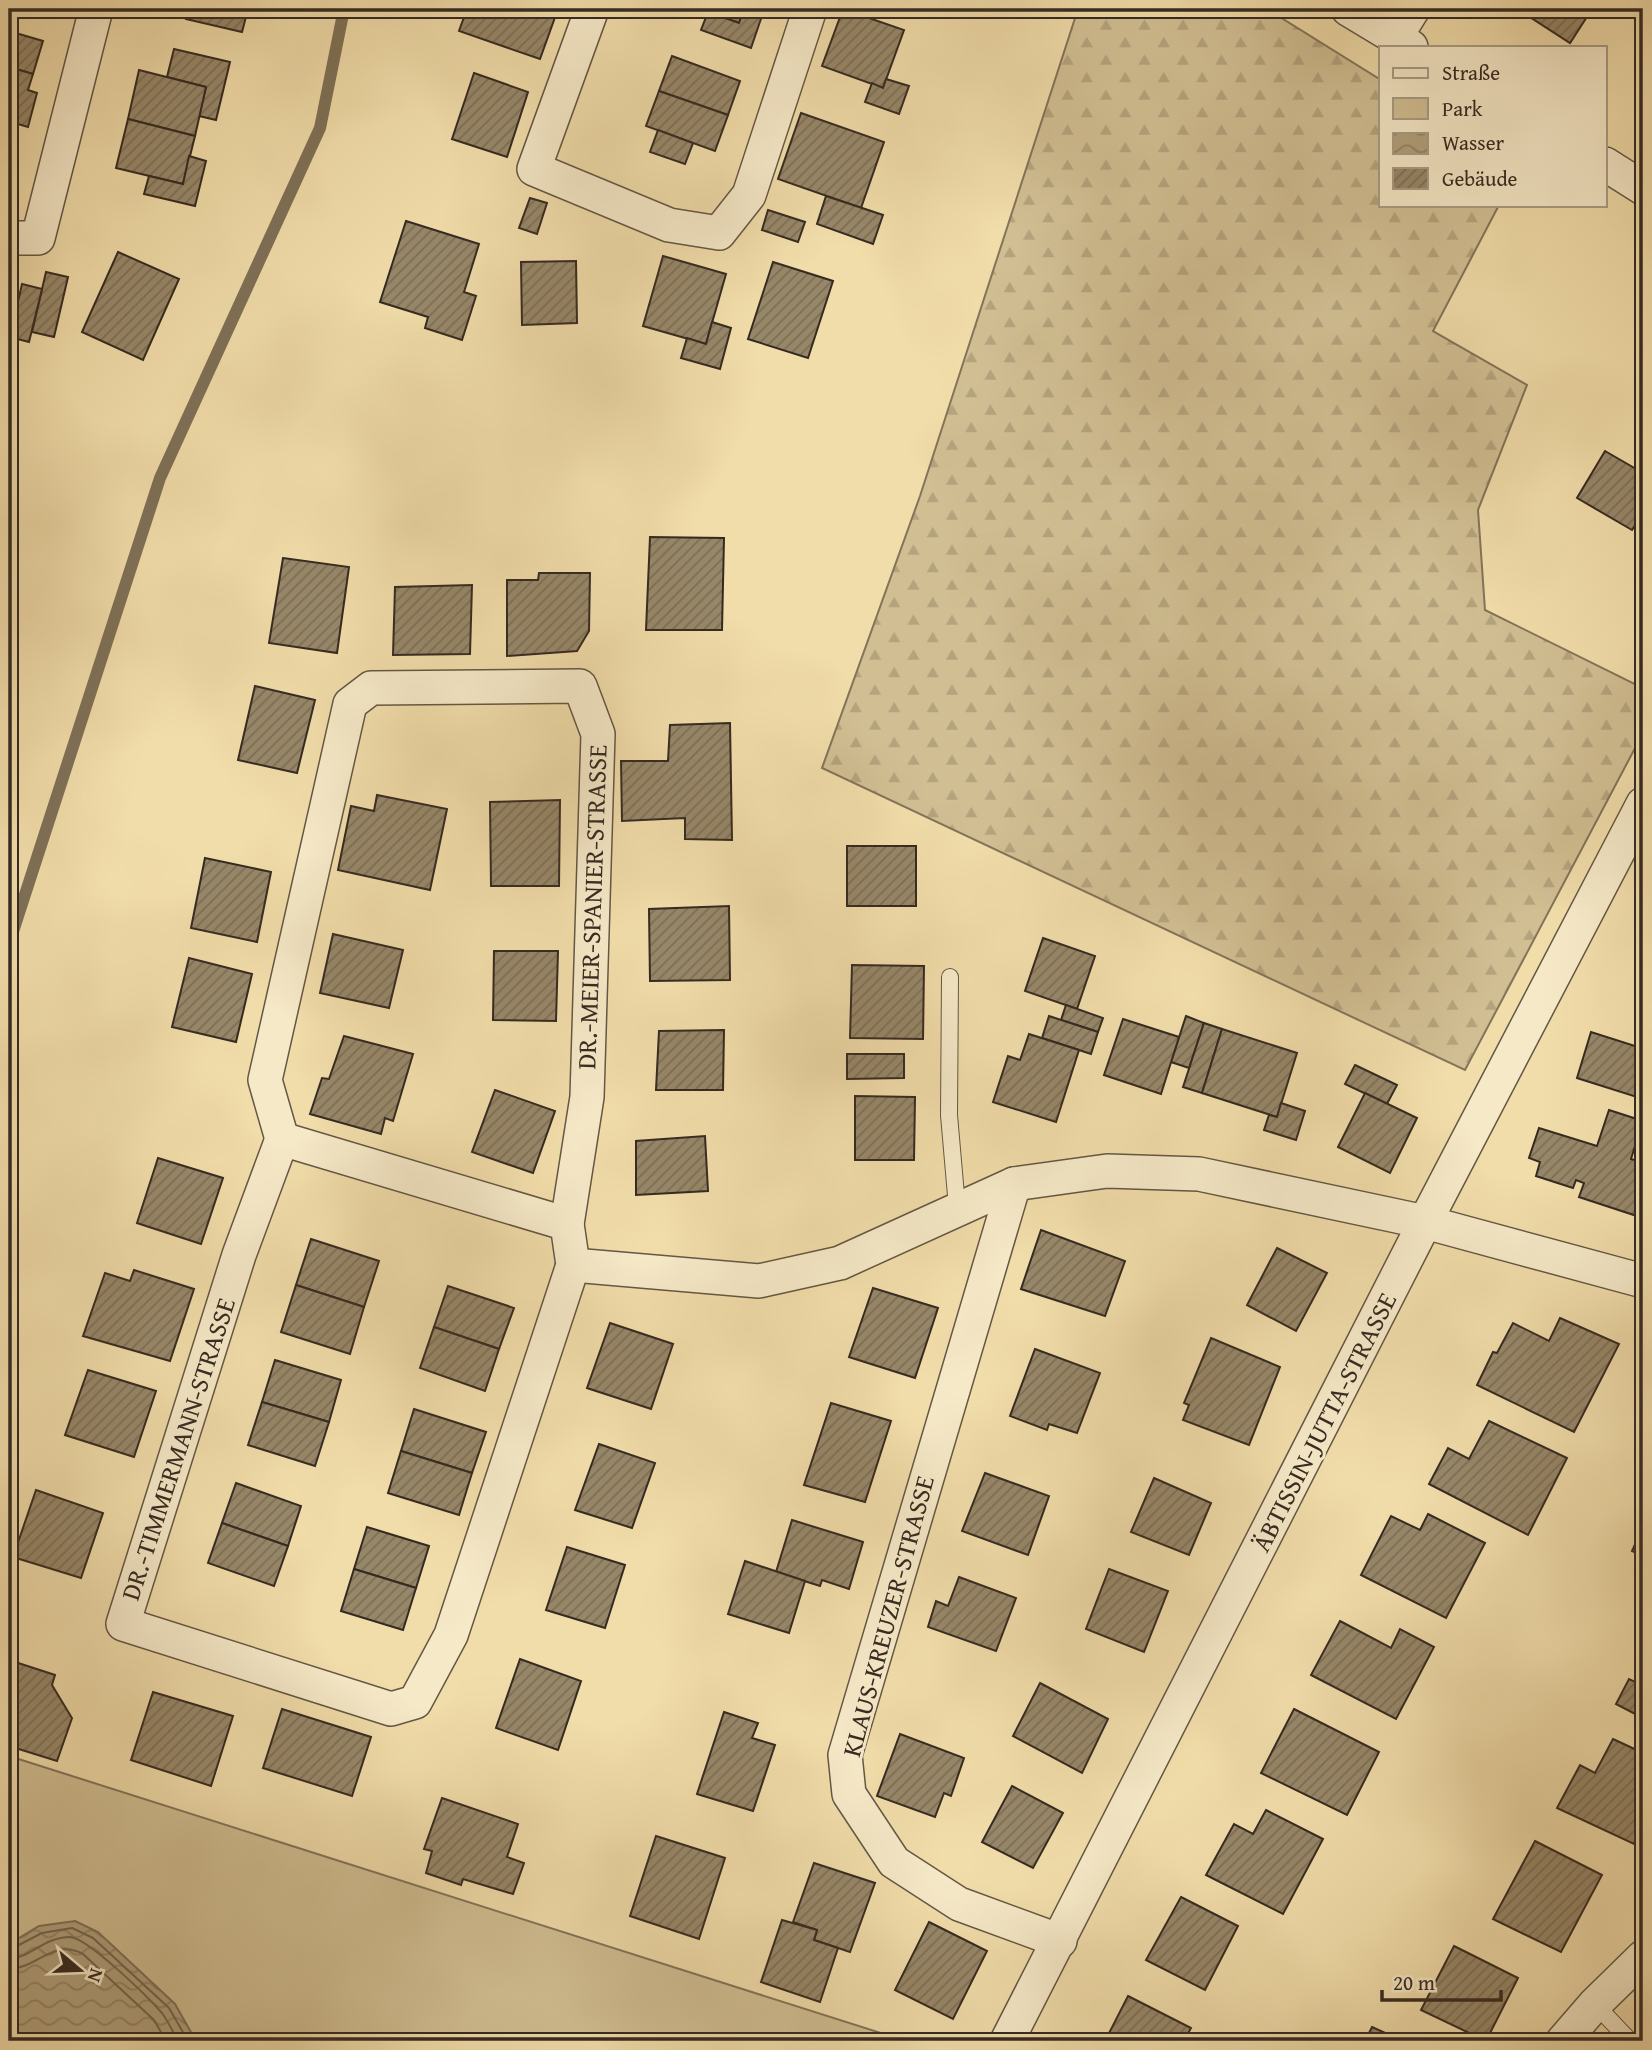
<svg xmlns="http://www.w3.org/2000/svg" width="1652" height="2050" font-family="'Gentium Book Plus',serif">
  <defs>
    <pattern id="forest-firs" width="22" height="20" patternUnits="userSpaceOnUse" patternTransform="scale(1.75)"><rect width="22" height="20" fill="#d1bf93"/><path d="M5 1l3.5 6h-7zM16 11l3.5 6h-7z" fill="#b4a47e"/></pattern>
    <pattern id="water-waves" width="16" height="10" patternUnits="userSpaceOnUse" patternTransform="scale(1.75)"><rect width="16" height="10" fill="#b1a07c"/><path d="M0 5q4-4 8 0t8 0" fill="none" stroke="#918365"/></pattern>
    <pattern id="building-hatch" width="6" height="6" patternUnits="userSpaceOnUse" patternTransform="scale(1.75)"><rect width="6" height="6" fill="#978769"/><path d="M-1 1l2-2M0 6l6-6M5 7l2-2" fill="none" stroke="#7c6f56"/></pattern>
  </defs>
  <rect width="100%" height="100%" fill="#f1ddaa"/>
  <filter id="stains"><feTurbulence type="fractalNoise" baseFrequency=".00286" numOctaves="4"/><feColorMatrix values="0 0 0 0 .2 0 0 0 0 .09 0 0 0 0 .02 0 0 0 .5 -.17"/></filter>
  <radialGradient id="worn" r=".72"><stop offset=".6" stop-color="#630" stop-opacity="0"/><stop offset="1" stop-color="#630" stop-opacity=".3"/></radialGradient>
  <path fill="url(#forest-firs)" stroke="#83745a" stroke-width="2" d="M1078,9H1267L1381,80V205H1499L1433,331L1527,385L1478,510L1485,610L1643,688V733L1465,1070L822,768L920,496Z"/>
  <path fill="#d1bf93" stroke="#83745a" stroke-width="2" d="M9,1756L906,2041H9Z"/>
  <path fill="url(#water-waves)" stroke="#7f7158" stroke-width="2" d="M75,1921L98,1932L175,2004L196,2041H9V1944L39,1926Z"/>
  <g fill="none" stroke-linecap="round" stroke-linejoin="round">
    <g stroke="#73654f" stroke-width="2">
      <path d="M9,1950L42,1933L72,1928L93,1938L169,2008L188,2041"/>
      <path d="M9,1959C30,1958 44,1937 70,1937C88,1938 148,1997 162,2013C168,2021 173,2032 178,2041"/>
      <path d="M9,1969C38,1968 53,1938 83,1954L154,2020L166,2041"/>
    </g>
    <path stroke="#7f7158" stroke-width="12" d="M9,944L160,478L320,128L344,9"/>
  </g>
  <g fill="url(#building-hatch)" stroke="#352a22" stroke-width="2">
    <path d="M189,9H248L242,32L186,19Z"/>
    <path d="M467,9H558L540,59L459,31Z"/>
    <path d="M699,9H744L739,23Z"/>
    <path d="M744,9L764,10L751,48L701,30L708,12L739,23Z"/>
    <path d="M843,9L904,30L883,88L822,66Z"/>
    <path d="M1524,9H1592L1570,43L1522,12Z"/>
    <path d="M9,31L43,41L33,74L9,67Z"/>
    <path d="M174,49L230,62L216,120L199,116L206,87L167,77Z"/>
    <path d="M672,56L740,81L728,115L659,91Z"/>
    <path d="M9,67L33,74L28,90L37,93L28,127L18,124L11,147Z"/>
    <path d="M139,70L206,87L195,136L128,119Z"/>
    <path d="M474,73L528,92L507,157L452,139Z"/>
    <path d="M886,79L909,86L899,114L865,102L872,83L883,88Z"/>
    <path d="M659,91L728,115L715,151L646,126Z"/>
    <path d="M801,113L884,142L861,208L778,179Z"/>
    <path d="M128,119L195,136L183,184L116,168Z"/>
    <path d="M658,130L693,143L685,164L650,152Z"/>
    <path d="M189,156L206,161L195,206L144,194L149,176L183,184Z"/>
    <path d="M826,196L883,215L873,244L817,224Z"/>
    <path d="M530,198L547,203L537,234L519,228Z"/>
    <path d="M768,210L805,222L798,242L762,230Z"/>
    <path d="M406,221L479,244L464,292L476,296L462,340L425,328L428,317L380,302Z"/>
    <path d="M118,252L179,279L143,360L82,332Z"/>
    <path d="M663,256L726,274L706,344L643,326Z"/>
    <path d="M576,261L577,323L522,325L521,262Z"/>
    <path d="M773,262L833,281L808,358L748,339Z"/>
    <path d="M46,272L68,277L54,337L32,332Z"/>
    <path d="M22,284L42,289L29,342L10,337Z"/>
    <path d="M712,322L731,328L720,369L681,358L687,338L706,344Z"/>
    <path d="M1605,451L1643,473V521L1639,519L1632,530L1577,498Z"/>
    <path d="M650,537L724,538L722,630H646Z"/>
    <path d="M283,558L349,567L337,653L269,643Z"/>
    <path d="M539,573H590L589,631L577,651L507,656V580H538Z"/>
    <path d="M472,585L470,654L393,655L395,587Z"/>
    <path d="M255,686L315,700L297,773L238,760Z"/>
    <path d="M730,723L732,840L685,839V818L622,821L621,761H668L670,725Z"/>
    <path d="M377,795L447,809L430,890L338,870L351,806L374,811Z"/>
    <path d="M560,800L559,886H491L490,802Z"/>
    <rect x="847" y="846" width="69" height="60"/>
    <path d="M205,858L271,872L257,942L191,928Z"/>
    <path d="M729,906L730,980L650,981L649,909Z"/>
    <path d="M333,934L403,950L389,1008L320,993Z"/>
    <path d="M1043,938L1095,956L1077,1009L1025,991Z"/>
    <path d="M494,951H558L556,1021L493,1020Z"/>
    <path d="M189,958L252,974L236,1042L172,1027Z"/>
    <path d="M852,965L924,966L923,1039L850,1038Z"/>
    <path d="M1066,1005L1103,1018L1098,1032L1061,1020Z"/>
    <path d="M1049,1016L1098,1032L1091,1054L1042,1038Z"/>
    <path d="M1186,1016L1204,1023L1189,1068L1171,1062Z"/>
    <path d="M1123,1019L1179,1037L1161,1094L1104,1075Z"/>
    <path d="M1204,1023L1222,1029L1202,1093L1183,1087Z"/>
    <path d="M1222,1029L1297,1053L1277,1117L1202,1093Z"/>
    <path d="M724,1030L723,1090H656L659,1031Z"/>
    <path d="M1643,1030V1099L1577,1078L1591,1032L1638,1047Z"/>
    <path d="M1029,1034L1079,1050L1056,1122L993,1102L1008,1056L1020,1060Z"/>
    <path d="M344,1036L413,1054L393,1121L385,1118L381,1134L310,1114L322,1078L329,1079Z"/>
    <path d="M847,1054H904V1078L847,1079Z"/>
    <path d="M1355,1065L1397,1085L1387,1104L1345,1084Z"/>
    <path d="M495,1090L555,1111L533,1173L472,1152Z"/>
    <path d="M1365,1093L1417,1118L1390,1173L1338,1147Z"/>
    <path d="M855,1096L915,1097L914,1160H855Z"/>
    <path d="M1281,1103L1305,1111L1296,1140L1264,1130L1269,1115L1277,1117Z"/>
    <path d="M1609,1110L1643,1121L1631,1159L1643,1162V1218L1579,1197L1584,1183L1576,1180L1573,1188L1536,1176L1540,1162L1529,1158L1539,1128L1597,1146Z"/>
    <path d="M705,1136L708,1191L636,1195V1141Z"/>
    <path d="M158,1158L223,1178L201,1244L137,1223Z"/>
    <path d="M1041,1230L1125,1261L1105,1316L1021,1289Z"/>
    <path d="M311,1239L379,1261L364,1307L296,1285Z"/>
    <path d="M1277,1248L1327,1273L1296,1331L1247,1305Z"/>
    <path d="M134,1270L194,1289L170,1361L83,1336L105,1273L130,1281Z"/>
    <path d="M296,1285L364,1307L350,1354L281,1332Z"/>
    <path d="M448,1286L514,1308L499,1349L434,1327Z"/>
    <path d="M873,1288L938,1308L915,1378L849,1357Z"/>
    <path d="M1560,1318L1619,1344L1574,1432L1477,1385L1493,1352L1497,1353L1513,1323L1549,1341Z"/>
    <path d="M610,1323L673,1344L651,1409L587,1388Z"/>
    <path d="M434,1327L499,1349L485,1391L420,1368Z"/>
    <path d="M1211,1338L1280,1367L1249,1445L1183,1420L1189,1405L1184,1403Z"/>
    <path d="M1035,1349L1100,1373L1077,1433L1049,1424L1047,1430L1010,1416Z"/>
    <path d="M275,1360L341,1380L329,1422L262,1402Z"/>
    <path d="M88,1370L156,1391L134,1457L65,1435Z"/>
    <path d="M262,1402L329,1422L315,1466L248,1445Z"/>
    <path d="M831,1403L891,1421L865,1502L804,1485Z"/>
    <path d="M414,1409L486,1432L472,1473L401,1451Z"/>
    <path d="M1489,1421L1567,1458L1528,1535L1429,1484L1448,1448L1469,1459Z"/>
    <path d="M599,1444L655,1463L632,1528L575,1510Z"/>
    <path d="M401,1451L472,1473L459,1515L388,1493Z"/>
    <path d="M985,1473L1049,1496L1028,1555L962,1531Z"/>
    <path d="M1154,1478L1211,1503L1189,1555L1131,1532Z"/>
    <path d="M236,1483L301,1506L288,1546L222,1523Z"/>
    <path d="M36,1490L103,1513L81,1578L13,1557Z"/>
    <path d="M1428,1514L1485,1543L1446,1618L1361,1575L1391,1516L1420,1530Z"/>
    <path d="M792,1520L863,1542L849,1589L822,1580L820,1586L776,1572Z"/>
    <path d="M222,1523L288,1546L274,1586L208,1563Z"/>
    <path d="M367,1527L429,1546L416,1588L354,1569Z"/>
    <path d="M1643,1527V1556L1632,1551Z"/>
    <path d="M567,1547L625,1565L605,1628L546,1610Z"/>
    <path d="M745,1561L805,1581L789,1633L728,1614Z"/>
    <path d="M354,1569L416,1588L403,1630L341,1611Z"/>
    <path d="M1109,1569L1168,1591L1144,1652L1086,1629Z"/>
    <path d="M959,1577L1016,1598L996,1651L928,1627L936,1601L948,1606Z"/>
    <path d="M1340,1621L1391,1648L1400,1629L1434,1647L1396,1719L1311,1675Z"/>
    <path d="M520,1659L581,1681L558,1750L496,1728Z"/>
    <path d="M9,1660L55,1675L52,1685L72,1718L57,1761L9,1746Z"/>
    <path d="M1643,1666V1718L1616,1704L1629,1679L1635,1682Z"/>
    <path d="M1040,1683L1108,1719L1082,1773L1013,1736Z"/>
    <path d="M153,1692L233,1716L211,1786L131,1760Z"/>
    <path d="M282,1709L371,1737L352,1796L263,1768Z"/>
    <path d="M1294,1709L1379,1752L1347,1815L1261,1773Z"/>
    <path d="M724,1712L758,1723L752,1738L775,1745L753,1811L697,1794Z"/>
    <path d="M900,1734L964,1758L951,1796L944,1793L935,1817L877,1796Z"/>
    <path d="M1613,1739L1643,1753V1824L1634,1844L1557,1808L1580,1765L1595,1773Z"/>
    <path d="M1012,1786L1063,1813L1033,1868L982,1842Z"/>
    <path d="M442,1798L518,1824L507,1857L524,1863L513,1894L463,1879L461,1885L426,1873L432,1851L424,1849Z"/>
    <path d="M1266,1810L1323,1839L1283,1914L1206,1875L1234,1824L1253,1834Z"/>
    <path d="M656,1836L725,1858L699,1939L630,1916Z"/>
    <path d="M1535,1841L1602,1875L1561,1952L1493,1919Z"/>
    <path d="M814,1863L875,1883L850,1952L814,1940L817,1930L793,1922Z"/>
    <path d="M1181,1897L1238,1926L1205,1990L1146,1960Z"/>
    <path d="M782,1920L817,1930L814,1940L838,1948L820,2002L761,1982Z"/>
    <path d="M929,1922L987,1951L953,2019L895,1990Z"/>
    <path d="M1454,1946L1518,1978L1486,2041L1421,2010Z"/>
    <path d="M1128,1996L1191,2028L1184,2041H1105Z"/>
    <path d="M1372,2027L1403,2041H1365Z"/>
  </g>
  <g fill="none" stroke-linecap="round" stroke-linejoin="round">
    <defs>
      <g id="service">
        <path d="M950,977L949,1115L957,1207"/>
        <path d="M1595,2004L1630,2041"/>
      </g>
      <g id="minor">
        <path d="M592,9L534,169L669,225L719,233L749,195L810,9"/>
        <path d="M1348,9L1411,47"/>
        <path d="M1395,38L1413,9"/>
        <path d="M1605,164L1643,188"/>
        <path d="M9,238H38L96,9"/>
        <path d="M282,1139L567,1224L573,1265L759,1281L840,1263L1014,1184L1107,1171L1199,1174L1425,1222L1643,1281"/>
        <path d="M282,1139L239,1255L123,1624L391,1709L415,1702L451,1635L573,1265"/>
        <path d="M282,1139L265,1080L350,704L371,688L580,686L598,734L587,1097L567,1224"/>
        <path d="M1014,1184L845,1755L849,1794L894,1862L959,1904L1060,1941"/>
        <path d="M1007,2041L1425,1222L1643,804"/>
        <path d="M1563,2041L1595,2004L1643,1957"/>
      </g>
    </defs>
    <use href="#service" stroke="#645744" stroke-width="18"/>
    <use href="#minor" stroke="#645744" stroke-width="36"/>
    <use href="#service" stroke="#f6e9c8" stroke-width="16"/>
    <use href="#minor" stroke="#f6e9c8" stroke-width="33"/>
  </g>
  <g text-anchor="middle" stroke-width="6" stroke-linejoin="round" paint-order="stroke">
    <g font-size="26" fill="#352a22" stroke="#f6e9c8">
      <text transform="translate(592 907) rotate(-88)" y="9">DR.-MEIER-SPANIER-STRASSE</text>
      <text transform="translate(1324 1422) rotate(-63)" y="9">ÄBTISSIN-JUTTA-STRASSE</text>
      <text transform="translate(178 1449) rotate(-72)" y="9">DR.-TIMMERMANN-STRASSE</text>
      <text transform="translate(888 1616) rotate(-75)" y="9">KLAUS-KREUZER-STRASSE</text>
    </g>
  </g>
  <rect width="1652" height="2050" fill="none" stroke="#f1ddaa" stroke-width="35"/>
  <rect x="10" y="10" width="1631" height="2029" fill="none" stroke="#352a22" stroke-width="3.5"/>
  <rect x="18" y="18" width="1617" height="2015" fill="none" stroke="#352a22" stroke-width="2"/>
  <rect x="1379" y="46" width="228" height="161" fill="#f6e9c8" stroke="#a99d86" stroke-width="2"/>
  <rect x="1393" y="68" width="35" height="10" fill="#f6e9c8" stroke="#a99d86" stroke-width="2"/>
  <text x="1442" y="80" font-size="21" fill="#352a22">Straße</text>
  <rect x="1393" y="98" width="35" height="21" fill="#d1bf93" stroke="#a99d86" stroke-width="2"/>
  <text x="1442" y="116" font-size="21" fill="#352a22">Park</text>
  <rect x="1393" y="133" width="35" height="21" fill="url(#water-waves)" stroke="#a99d86" stroke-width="2"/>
  <text x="1442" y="150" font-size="21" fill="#352a22">Wasser</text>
  <rect x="1393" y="168" width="35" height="21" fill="url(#building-hatch)" stroke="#a99d86" stroke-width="2"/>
  <text x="1442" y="186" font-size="21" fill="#352a22">Gebäude</text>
  <g transform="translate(80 1970) rotate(109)" stroke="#f6e9c8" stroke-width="5" paint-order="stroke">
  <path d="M0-5L12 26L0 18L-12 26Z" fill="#352a22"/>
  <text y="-10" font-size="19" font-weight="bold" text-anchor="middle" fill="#352a22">N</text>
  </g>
  <path d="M1382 1990v10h119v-10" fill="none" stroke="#352a22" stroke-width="3.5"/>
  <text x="1393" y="1990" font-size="21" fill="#352a22" stroke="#f6e9c8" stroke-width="5" paint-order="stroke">20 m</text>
  <rect width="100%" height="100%" filter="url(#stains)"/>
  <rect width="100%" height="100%" fill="url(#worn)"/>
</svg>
